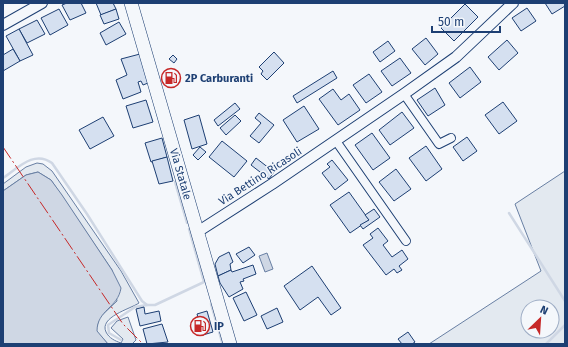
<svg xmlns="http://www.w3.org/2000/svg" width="568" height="347" font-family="'Fira Sans',sans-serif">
  <rect width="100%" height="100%" fill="#f4f7fb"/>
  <g fill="#e3e9f0" stroke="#687fa3" fill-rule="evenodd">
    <path d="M37,163L43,164L52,171L121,271L139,303C130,309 99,317 106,332C109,338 115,341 121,343L123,339L111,328L117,321L128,317L136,340L132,344H108L96,331L99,318L117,301L112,270L51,180L38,172L26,175L3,191V184L26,167Z"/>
    <path d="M565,171V344H429L541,271L515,204ZM528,307H552V331H528Z"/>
  </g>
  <g fill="#cfd7e4" stroke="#687fa3">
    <path d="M38,172L51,180L62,195L112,270L121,288C118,308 97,310 97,331L108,344H3V191L26,175Z"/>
    <path d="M267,253L273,269L265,272L259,256Z"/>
  </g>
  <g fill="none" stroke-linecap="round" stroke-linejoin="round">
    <g stroke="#cfd7e4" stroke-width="2.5">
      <path d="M3,178C18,168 34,150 52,163L87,214L142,301L147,305H155L204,282L189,229"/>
      <path d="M175,182L187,223"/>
      <path d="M509,213L565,301"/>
      <path d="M211,304L222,342"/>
      <path d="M121,340L109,333L108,325L135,307L147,305"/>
      <path d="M546,344L565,325"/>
    </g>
  </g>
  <g fill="#d5e0f0" stroke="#1d3f73">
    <path d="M67,3H81L86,13L70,20L62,5Z"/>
    <path d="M96,3H113L116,9L101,15Z"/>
    <path d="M545,3H565V6L552,14Z"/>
    <path d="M465,4L478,17L454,41L441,28Z"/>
    <path d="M527,8L536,21L521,31L512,18Z"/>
    <path d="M59,9L68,25L50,35L41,18Z"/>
    <path d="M116,9L119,19L104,24L100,15Z"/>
    <path d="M37,20L45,34L27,43L19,29Z"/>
    <path d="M119,22L126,34L106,45L100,33Z"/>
    <path d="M19,29L33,55L20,61L6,36Z"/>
    <path d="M426,38L438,54L425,65L412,49Z"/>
    <path d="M507,40L518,53L499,70L488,57Z"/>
    <path d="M388,41L395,51L380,62L373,52Z"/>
    <path d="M13,49L20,61L3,71V55Z"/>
    <path d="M274,52L284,63L267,80L261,74L263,71L259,67Z"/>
    <path d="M140,54L148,83L143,85L141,81L138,82L141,92L123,99L116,80L127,75L121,59Z"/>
    <path d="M173,55L177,59L174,63L169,59Z"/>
    <path d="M400,58L411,73L392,86L381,71Z"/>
    <path d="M470,67L481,82L460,98L449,83Z"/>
    <path d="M333,71L337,78L297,103L293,96Z"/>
    <path d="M173,73L176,80L166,84L164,76Z"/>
    <path d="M369,74L382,92L366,103L353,85Z"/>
    <path d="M435,88L445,105L428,116L417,100Z"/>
    <path d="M333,89L341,100L349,94L360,110L338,125L319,99Z"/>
    <path d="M146,100L153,122L133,128L126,106Z"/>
    <path d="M503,102L517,121L499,134L485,115Z"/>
    <path d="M235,103L240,109L218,126L214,120Z"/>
    <path d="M304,106L319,129L297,142L283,120Z"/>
    <path d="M402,112L414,128L390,145L379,130Z"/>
    <path d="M259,113L274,125L259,143L250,136L261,123L255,118Z"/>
    <path d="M199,115L207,144L192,149L184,120Z"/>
    <path d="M235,115L241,121L226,135L220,128Z"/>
    <path d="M103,117L114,136L90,149L79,130Z"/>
    <path d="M372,133L390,158L373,170L355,145Z"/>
    <path d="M467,137L477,151L463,161L453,147Z"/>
    <path d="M162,138L167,157L151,162L145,143Z"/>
    <path d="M222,141L247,161L234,177L209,157Z"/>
    <path d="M426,146L442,169L426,181L409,158Z"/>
    <path d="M200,147L206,152L198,160L193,155Z"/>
    <path d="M167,157L173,181L159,184L152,161Z"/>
    <path d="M256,158L274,172L269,179L251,165Z"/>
    <path d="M332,160L348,180L335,190L322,173L330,167L327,164Z"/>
    <path d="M396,169L411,189L394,201L379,182Z"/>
    <path d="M349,192L369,220L350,233L330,205Z"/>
    <path d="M374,209L380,217L363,229L360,225L369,220L365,215Z"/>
    <path d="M378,228L388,241L383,245L392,257L402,250L408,259L399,266L402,270L397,273L394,269L386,275L363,245L373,238L370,234Z"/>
    <path d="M249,247L255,255L243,263L236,254Z"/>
    <path d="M229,252L233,262L230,264L231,270L218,276L215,264L219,257Z"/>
    <path d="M253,265L256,274L243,279L244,281L240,282L243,289L229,297L220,283L218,276L231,270L232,272Z"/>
    <path d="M312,266L341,308L331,315L318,297L300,310L284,286Z"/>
    <path d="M246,292L257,315L244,321L233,298Z"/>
    <path d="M144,307L145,314L159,311L161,321L140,326L136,309Z"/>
    <path d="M277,308L283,322L267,329L261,316Z"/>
    <path d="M207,311L213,332L203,335L197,314Z"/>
    <path d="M162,324L168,342L147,344L143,329Z"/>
    <path d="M408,332L415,342L412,344H402L398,339Z"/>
  </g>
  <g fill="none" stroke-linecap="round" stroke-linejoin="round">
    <defs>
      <g id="minor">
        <path d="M404,94L439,144L451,138"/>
        <path d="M336,141L406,241"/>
      </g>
      <g id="tertiary">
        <path d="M3,25L42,3"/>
        <path d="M196,229H202L272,184L404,94L456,57L513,3"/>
      </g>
      <path id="primary" d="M131,3L230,344"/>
    </defs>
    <use href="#minor" stroke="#1d3f73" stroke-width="10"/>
    <use href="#tertiary" stroke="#1d3f73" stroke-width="12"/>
    <use href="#primary" stroke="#1d3f73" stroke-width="14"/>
    <use href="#minor" stroke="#f4f7fb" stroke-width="8"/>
    <use href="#tertiary" stroke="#f4f7fb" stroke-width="10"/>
    <use href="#primary" stroke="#f4f7fb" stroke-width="13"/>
    <path stroke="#c62828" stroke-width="1" stroke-dasharray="14 3 2 3" stroke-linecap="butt" d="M3,147L123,324L143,344"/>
  </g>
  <defs>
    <symbol id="fuel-ring" viewBox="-11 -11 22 22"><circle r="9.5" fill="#f4f7fb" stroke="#c62828" stroke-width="1.5"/><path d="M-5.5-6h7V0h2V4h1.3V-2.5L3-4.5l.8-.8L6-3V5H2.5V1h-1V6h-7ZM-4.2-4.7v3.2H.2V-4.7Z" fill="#c62828"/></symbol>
  </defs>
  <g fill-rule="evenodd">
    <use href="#fuel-ring" x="160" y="67" width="22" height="22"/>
    <use href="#fuel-ring" x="189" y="315" width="22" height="22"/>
  </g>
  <g text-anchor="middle" stroke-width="3" stroke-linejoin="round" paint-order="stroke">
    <g font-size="11" font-weight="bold" fill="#1d3f73" stroke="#f4f7fb" text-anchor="start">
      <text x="185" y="82">2P Carburanti</text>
      <text x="214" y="330">IP</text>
    </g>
    <g font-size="11" fill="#1d3f73" stroke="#f4f7fb">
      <text transform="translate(181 174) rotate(74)" y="4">Via Statale</text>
      <text transform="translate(260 176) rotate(-33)" y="4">Via Bettino Ricasoli</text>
    </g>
  </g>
  <rect width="568" height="347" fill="none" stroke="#1d3f73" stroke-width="8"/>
  <g transform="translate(540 319) rotate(25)"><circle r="19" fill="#f4f7fb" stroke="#9eadc5"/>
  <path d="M0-3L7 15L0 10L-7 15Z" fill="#c62828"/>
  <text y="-6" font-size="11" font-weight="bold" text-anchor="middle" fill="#1d3f73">N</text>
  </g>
  <path d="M432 26v6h68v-6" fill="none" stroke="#1d3f73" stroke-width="2"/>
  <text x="438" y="26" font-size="12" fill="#1d3f73" stroke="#f4f7fb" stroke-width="3" paint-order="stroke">50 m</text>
</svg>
